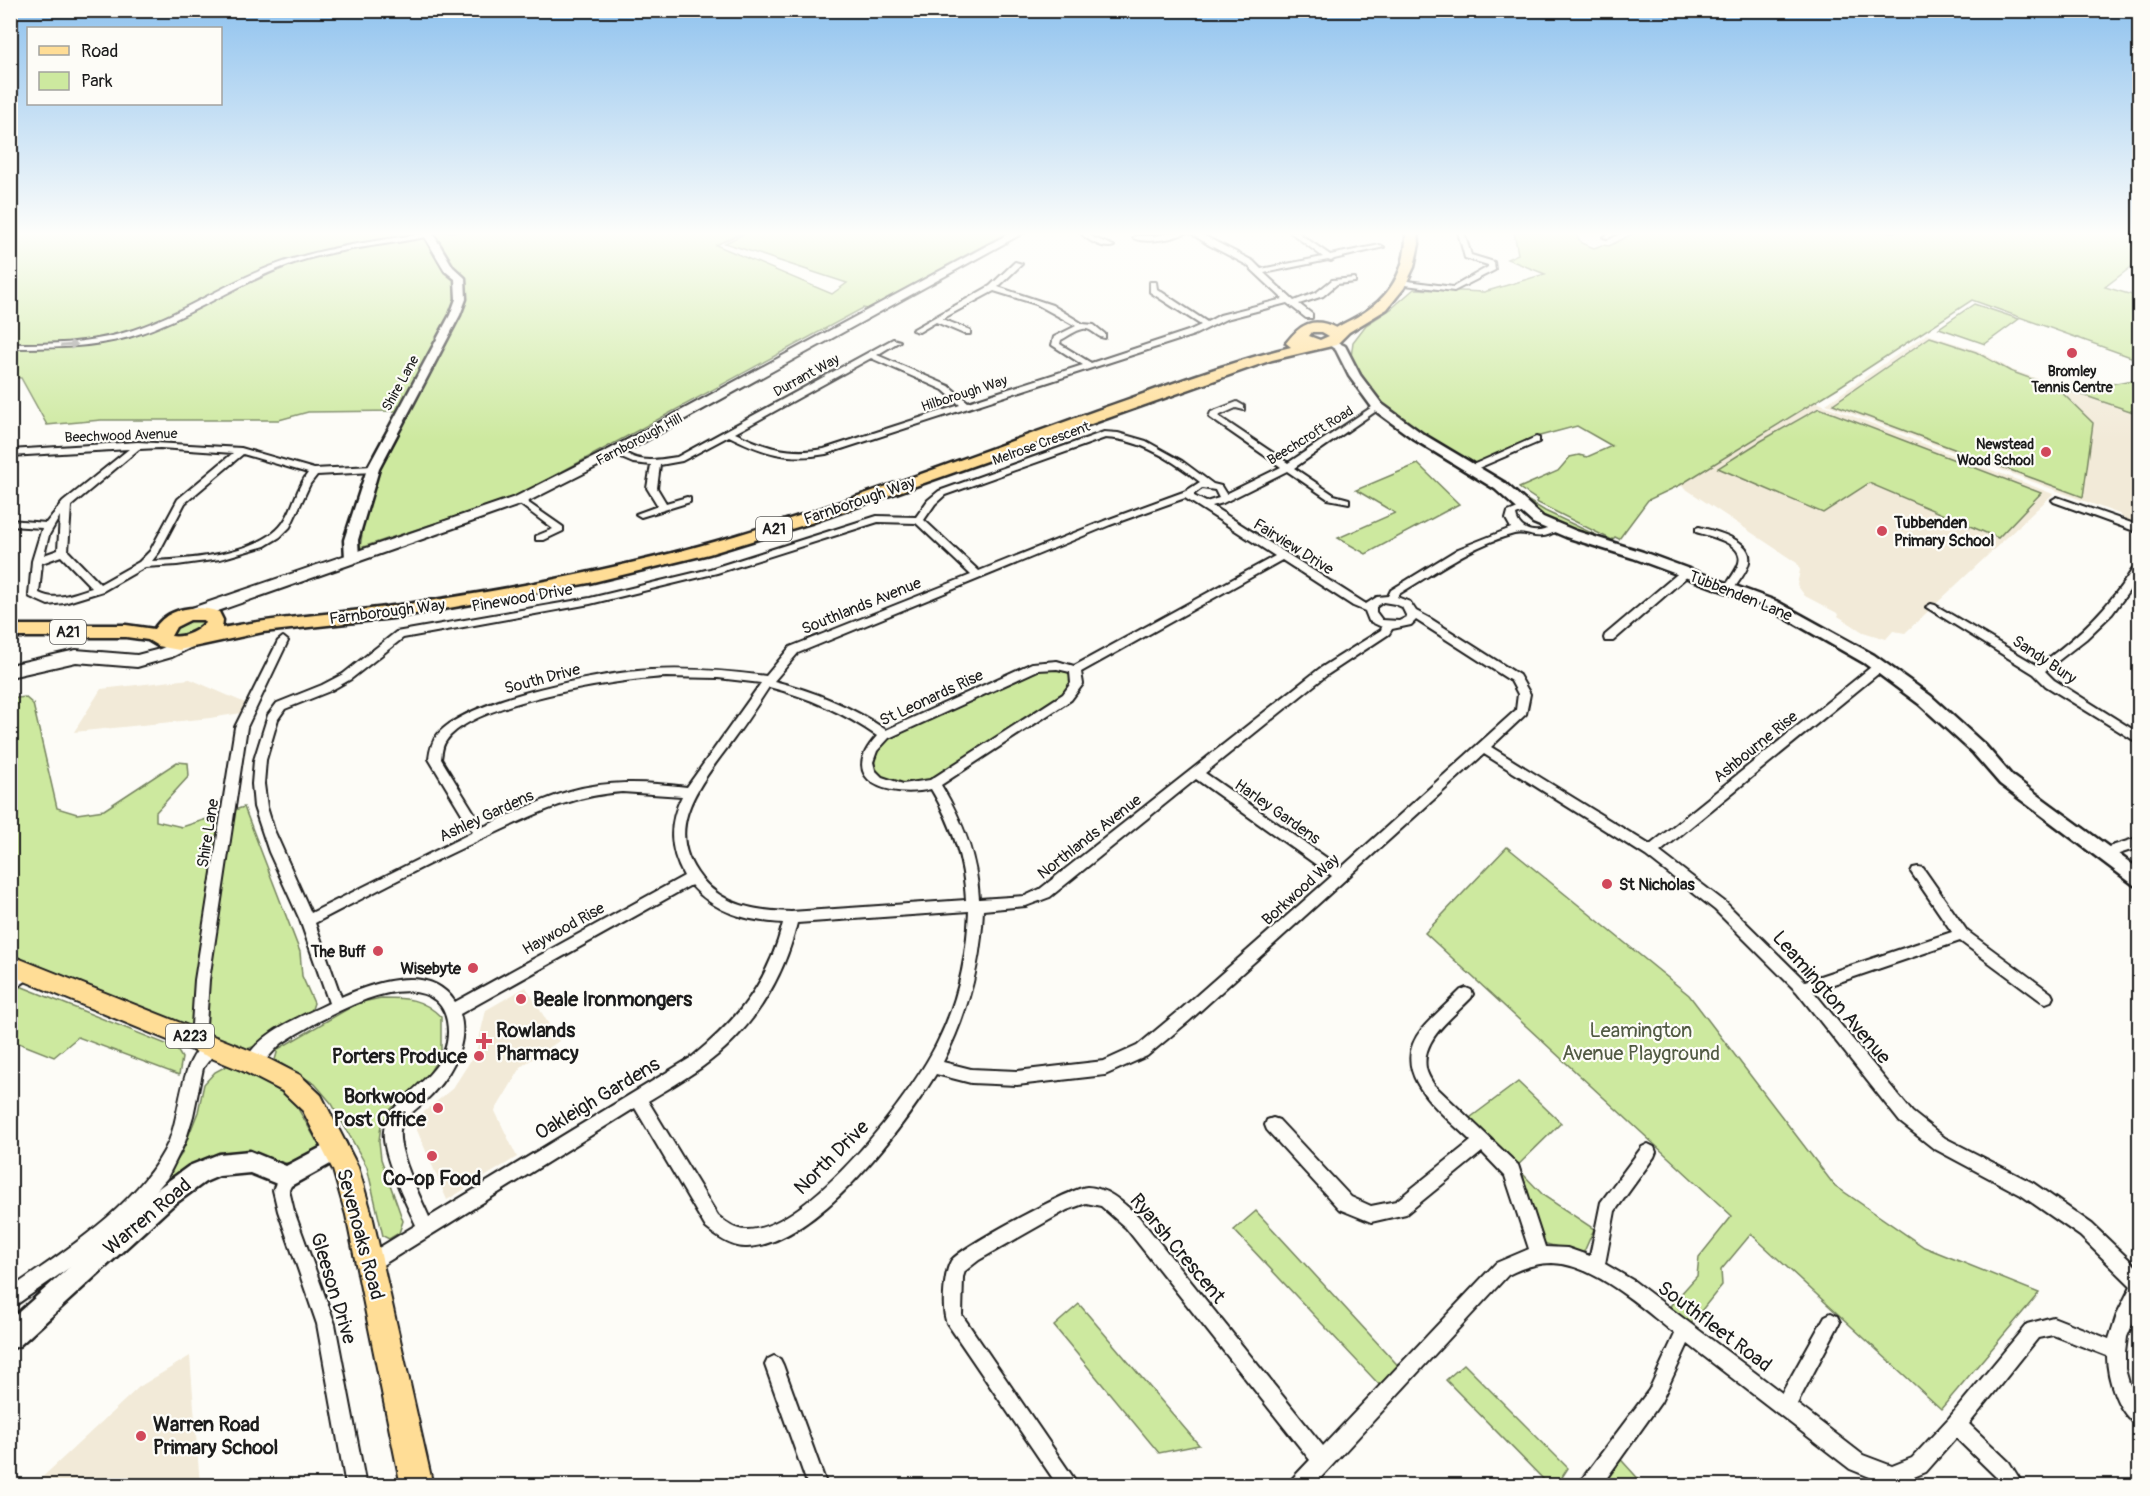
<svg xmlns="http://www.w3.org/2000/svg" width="2150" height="1496" font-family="Pangolin,sans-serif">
  <rect width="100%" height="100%" fill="#fdfcf7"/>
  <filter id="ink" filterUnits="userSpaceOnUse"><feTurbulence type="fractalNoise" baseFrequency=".0167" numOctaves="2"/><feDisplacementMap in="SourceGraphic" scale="12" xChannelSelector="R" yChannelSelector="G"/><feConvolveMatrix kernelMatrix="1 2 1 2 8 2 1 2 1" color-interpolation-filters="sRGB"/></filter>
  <g filter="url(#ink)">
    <g fill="#f2ead8">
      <path d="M1927,334L1979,351L2012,370L2139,414V525L2126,520L2119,514L1826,404Z"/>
      <path d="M1811,400L2053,494L1905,633L1893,631L1886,639L1863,632L1838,616L1839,614L1805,596L1797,585L1800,570L1797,563L1680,485Z"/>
      <path d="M190,679L252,706L248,712L210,718L74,732L101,689Z"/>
      <path d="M526,987L559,1041L522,1066L495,1111L517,1157L447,1200L413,1121L453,1088L476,1052L486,1010Z"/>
      <path d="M190,1356L200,1485H34L139,1387Z"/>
    </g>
    <g fill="#cde99f" stroke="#74825e" stroke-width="1.5">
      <path d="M10,232H422L446,270L457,279V299L450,317L398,411L308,412L279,420H101L47,425L21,378L11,377Z"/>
      <path d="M433,232H743L716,245L832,294L847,283L725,243L748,232H1008L868,309L863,308L517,496L360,548L365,514L380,468L460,312L464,298L453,269Z"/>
      <path d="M1514,232H1575L1581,243L1594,248L1602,245L1609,246L1636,232H2139V261L2105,287L2139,297V360L1972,300L1839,387L1680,485L1648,500L1619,539L1615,537L1612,540L1536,502L1537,500L1519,488L1558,471L1570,457L1579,455L1587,457L1612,446L1577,426L1536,437L1474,464L1400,422L1377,400L1351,357L1353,342L1366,325L1391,309L1414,289L1484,292L1545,274L1507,259L1518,254Z"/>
      <path d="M1974,304L2019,319L1985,344L1939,328Z"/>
      <path d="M1930,337L1976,352L2010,371L2057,388L2093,423L2083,497L1833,404Z"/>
      <path d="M2139,379V414L2071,391Z"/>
      <path d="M1819,408L2041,493L1998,538L1869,483L1823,513L1718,468L1761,441Z"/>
      <path d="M1418,464L1459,504L1366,554L1338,538L1395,513L1356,490Z"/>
      <path d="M1509,489L1545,511L1604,539C1567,538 1535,512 1509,489Z"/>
      <path d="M188,619H203L206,624L192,636L171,637V630Z"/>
      <path d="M1056,669L1069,673L1071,683L1063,694C1032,715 1002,735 971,755C959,763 946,774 932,780C898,795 850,772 890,737L1038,670Z"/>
      <path d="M25,697L33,704L57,808L77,814L104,810L177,762L188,763L189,776L156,812V821L182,827L244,807L300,952L302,976L314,1003L311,1012L268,1034L255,1046L245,1050L11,957V699Z"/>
      <path d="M1507,847L1689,995L1834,1185L1924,1247L2039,1293L1941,1409L1751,1234L1721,1270L1722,1285L1685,1331L1663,1314L1697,1276L1699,1257L1732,1216L1425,933Z"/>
      <path d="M10,982L176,1048L182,1058L179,1075L78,1037L54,1057L11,1040Z"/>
      <path d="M381,998C407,998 422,998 441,1017V1053L427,1077L391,1109L381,1125L379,1141L381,1159L403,1221L399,1233L389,1239L383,1236L367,1167L332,1104L315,1084L275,1060L278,1049L358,1003Z"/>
      <path d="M228,1065L264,1081L293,1100L320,1147C278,1175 288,1159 246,1152L146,1201L181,1155L198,1112L204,1084L215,1072Z"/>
      <path d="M1518,1082L1561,1123L1512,1171L1463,1123Z"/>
      <path d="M1522,1173L1544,1196L1594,1229L1583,1254L1543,1243Z"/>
      <path d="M1256,1211L1405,1373L1387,1393L1234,1230Z"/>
      <path d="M1079,1304L1199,1445L1159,1453L1054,1326Z"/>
      <path d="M1464,1364L1568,1468L1557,1485H1549L1446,1380Z"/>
      <path d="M1614,1452L1644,1485H1596Z"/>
    </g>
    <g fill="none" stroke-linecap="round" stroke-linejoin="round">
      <defs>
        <g id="minor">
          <path d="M1080,232H1087L1092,237L1114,246C1103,250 1087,240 1080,232Z"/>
          <path d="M1174,232H1187C1175,239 1146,244 1133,238L1136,236H1154Z"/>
          <path d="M1189,232H1197L1253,261L1261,269L1323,257L1290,232H1297L1330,255L1380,245L1384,247L1334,259L1331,261L1328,260L1264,273L1294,301L1317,292L1332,280L1355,278V282L1337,284L1323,296L1299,304L1312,314V318H1306L1287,303L1226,319L1194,335L826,454C788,461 763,453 729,436L682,461L660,465L657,488L666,503L687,497L690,498V502L641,517L636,514L658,506L647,488L651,465L633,463L612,454V450C621,449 627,455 636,458C649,462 663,459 677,457L893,339L900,341L877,355L949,386L968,402L1083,365L1052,345L1054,337L1076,326L1036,304L994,291L942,319L970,330V334H964L936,322L919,332L912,330L990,286L1015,262L1022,264L998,287L1052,305L1083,324L1094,325L1105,334V338C1096,338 1092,327 1083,329C1076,330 1067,337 1061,340L1060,344L1091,363L1188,331L1201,325L1150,292V282H1156L1157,289L1207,322L1220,315L1283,299L1247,265L1209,245ZM871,358L943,390L960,405L824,449C789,455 767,448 735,433Z"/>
          <path d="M1458,232H1464L1471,255L1494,262L1495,270L1454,291L1397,284L1396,282L1400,280L1453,287L1488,267V265L1465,258Z"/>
          <path d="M1612,232H1620L1608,238L1603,237Z"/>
          <path d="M428,233L431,235L430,236C384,246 336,248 291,264C235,284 186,320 129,337C90,348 50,348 10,348V344C48,344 87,344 123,333C176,318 221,285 272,266C323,247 376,241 428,233Z"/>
          <path d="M1237,402L1244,406V410L1236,408L1218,416L1288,463L1375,405L1382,407L1294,468L1334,495L1349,499V503L1328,499L1287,471L1223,503L1212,506L1366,604L1377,597L1388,596L1391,590L1458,549L1511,528L1506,519L1508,512L1523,506H1529V510L1516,515C1518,528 1531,534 1544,530C1550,528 1552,525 1558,526V530C1536,544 1529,530 1514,534C1472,545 1436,572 1399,594L1397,597L1410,602L1416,611L1431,619L1519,675L1530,694L1526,714L1491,747L1650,845L1876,663H1884L1886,666L1884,669L1660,852L1725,902L1805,981L1952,932L1911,872L1913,868L1918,867L1923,868L1967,931L2051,993L2053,997L2051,1001L2046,1003L2041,1001L1960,941L1813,991L1912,1112L1945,1138L2033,1183L2092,1224L2140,1270V1306L2127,1337L2125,1353V1369L2129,1383L2140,1401V1426C2118,1417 2107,1377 2107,1356L2053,1335L2038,1338L1969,1424L2009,1462L2024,1486H2003L1995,1476L1956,1438L1926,1472L1892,1486L1850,1469L1688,1344L1661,1402L1601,1486H1580L1582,1479L1649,1390L1675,1334C1642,1308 1595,1264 1552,1263C1536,1263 1522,1268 1508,1275L1313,1486H1290L1292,1479L1310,1460L1126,1228L1101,1206L1086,1203L1067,1210L979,1260L965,1271L963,1277L962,1315L1079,1486H1058L947,1323C941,1310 944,1273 951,1261C959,1248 1073,1187 1087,1187C1109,1188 1123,1203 1138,1216L1323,1446L1496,1263L1529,1249L1505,1176L1482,1152L1406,1214L1371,1222L1339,1209L1267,1130L1265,1125L1267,1120L1273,1118L1279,1120L1351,1197L1371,1206L1396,1201L1471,1141C1442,1113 1386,1073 1422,1029C1434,1015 1448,1003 1461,990L1466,988L1471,990L1473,994L1471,998C1453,1017 1421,1039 1426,1068C1427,1074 1431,1080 1434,1085L1518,1165L1545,1247L1567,1248L1590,1256L1601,1202L1642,1147L1648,1144L1654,1147L1656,1152L1654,1157L1615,1211L1605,1264L1634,1281L1782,1393L1825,1316L1831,1313L1837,1316L1840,1322L1837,1328L1797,1404L1863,1455L1892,1466L1912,1458L1949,1418L2027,1324L2053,1317L2109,1339L2117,1314L2131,1286L2080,1236L2021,1195L1933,1148L1900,1122L1797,992L1715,910L1646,856L1484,754L1189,1021L1147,1056L1105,1075L1017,1085L971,1083L936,1074C902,1129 817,1244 747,1247C732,1248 717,1237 706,1228L635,1108L376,1269L370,1272L364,1269L361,1263L364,1257L416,1225C406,1203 381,1154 384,1131C389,1092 457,1078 447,1021C445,1010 439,1001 429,996C410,987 387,992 367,999C339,1010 308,1026 282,1043C272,1051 264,1065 252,1070L247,1068L244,1063C258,1032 301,1017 329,1003L300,920L269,852L254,807L252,784L254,760L268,715L277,703L322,685L343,674L396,632L590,598L710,569L877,516L916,517L928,500L939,491L1104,432L1118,433L1146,441L1182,461L1213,484L1221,486L1226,494L1281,467L1209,417L1211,412ZM1105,438C1140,439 1173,460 1200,482L1186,491L1104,521L979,571L924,520L935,504L945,495ZM1202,488L1215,490L1219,498L1206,502L1194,496V494ZM1185,498L1275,556L1074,666L1057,661L1032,663L886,730C852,707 814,691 774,681L798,653L1110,525ZM878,522L916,523L971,575L790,647L766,676C728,671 689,668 651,670C604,672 469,698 438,734C432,741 430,750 429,759L473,832L311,913L274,830L267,807L264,784L266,760L278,719L285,709L330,691L351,679L403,638L590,604L717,573ZM1282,560L1353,606L1365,611L1369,621L1382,627L1381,630L1319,669L1040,889L1025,896L979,899C977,857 963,821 941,785L1071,700L1083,684L1081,672ZM1383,602L1395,604L1402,607L1407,617L1399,621L1382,620L1376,612V607ZM1416,620L1511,681L1518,694L1516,710L1341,868L1205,773L1327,675L1389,634L1392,629L1411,625ZM1057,669L1070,672L1071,683L1063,694L930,780L903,784L882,777L875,770L873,762L877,751L889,738L1038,670ZM666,677L718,678L761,683L687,787C648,782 608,780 570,791C540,800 512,814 483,827L441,759C442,753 442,746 446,741C471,702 621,679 666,677ZM769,687C808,697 844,713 877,736C835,781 891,799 931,789C952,824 964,859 966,900L791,912C756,911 724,906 701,878C660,827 703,781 733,740C746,723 757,705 769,687ZM1196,779L1332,876L1179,1011L1137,1046L1104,1061L1017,1071L971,1069L943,1062C968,1013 981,964 983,910L1026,906L1050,897ZM622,792L682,796C668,824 669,849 684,876L455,1002C430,963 375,982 341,997L315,923C371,894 426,864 484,838C532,816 568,796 622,792ZM691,885C715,913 747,921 783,923C768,983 738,1019 692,1057L429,1217C420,1196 397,1152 400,1130C402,1119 415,1110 423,1103C447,1081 470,1047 460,1014ZM969,911C967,956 959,998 939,1039C915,1092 808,1231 746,1230C735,1230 726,1223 718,1216L648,1101C666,1090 685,1079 702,1067C751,1032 783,981 797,923Z"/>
          <path d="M1536,437L1539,438V442L1476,469L1473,470L1468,467Z"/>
          <path d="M138,442L241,448L314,469L373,466L378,469L373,472L317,475L310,484L290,527L280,537L265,546L220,559L177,565L145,567L103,591L64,603L48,605L30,597L29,595L32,561L42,528L10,526V520L46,523L63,502L129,449L10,456V450ZM160,448L233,453L178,499L150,551L139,562L100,584L68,551L71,506L139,449ZM243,454L308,473C296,488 294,508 283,523C261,554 187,560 152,561L159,552L185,503ZM60,516L58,550L44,555L49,535ZM61,556L92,588C74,593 57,602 39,593L42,563Z"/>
          <path d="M520,497L563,527V531L544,540H536V536L553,529L517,502V498Z"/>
          <path d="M2057,497L2140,526V533L2054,502L2052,500Z"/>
          <path d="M1699,527C1714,531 1754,540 1749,562C1747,572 1738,582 1733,590H1725L1724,588C1729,580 1736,572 1739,563C1745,543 1709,536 1696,532V528Z"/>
          <path d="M2140,563V576L2112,614L2086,639L2045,671L2054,680L2140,734V744L2046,686L2034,674L1926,607L1931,604L1935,605L2038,666C2080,635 2108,609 2136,564Z"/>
          <path d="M1686,569L1690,570L1691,572L1690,574L1613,641H1605L1604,638L1605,635L1682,570Z"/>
          <path d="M283,637L288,641L247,727L209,980L206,1025L198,1043L193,1045L188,1043L186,1038L192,1025L195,980L235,727L278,641Z"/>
          <path d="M2140,837V847L2104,859L2099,858L2097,854L2099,850Z"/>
          <path d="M28,966L33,968L35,972L33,976L10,992V977Z"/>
          <path d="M213,1039L218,1041L220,1046L203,1068L193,1116L185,1142L167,1178L140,1209L89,1254L10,1309V1289C65,1251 141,1203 169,1141C182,1112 179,1052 213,1039Z"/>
          <path d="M287,1169L293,1171L295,1177L289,1190L294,1211L335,1324L366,1486H346L317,1324L278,1211L273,1190L281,1171Z"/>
          <path d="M774,1356L780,1359L783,1365L827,1486H808L765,1365L768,1359Z"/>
        </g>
        <g id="tertiary">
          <path d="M422,232H432L453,267L465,278L466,299L460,315L379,469L358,540L359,558L352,562L345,558L344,540L367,469L450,315L456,299L455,279L445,271Z"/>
          <path d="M1331,339L1345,346L1360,375L1382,404L1423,434L1505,483L1543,517L1576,531L1643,552L1776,601L1874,655L1931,696L1985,745L2012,776L2140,870V887L2134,885L2000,784L1973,753L1919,704L1864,663L1766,607L1633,558L1566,537L1533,523L1495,489L1415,440L1374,410L1349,376L1336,350L1325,342Z"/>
          <path d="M337,1139L345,1142L348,1149L345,1156L287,1188L250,1173L219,1176L205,1182L172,1206L19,1346L10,1349V1320L156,1190L189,1166L219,1154L250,1151L286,1166Z"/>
        </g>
        <g id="secondary">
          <path d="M1012,232H1025L620,455L525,503L198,618L192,619L184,614L186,610L515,497L610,449Z"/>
          <path d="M188,637L194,638L196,642L194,646L172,657L137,667L76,662L10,677V665L76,650L137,655L160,649Z"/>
        </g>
        <path id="primary" d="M10,955L261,1055L300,1075L321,1095L358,1167L372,1215L433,1486H401L346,1215L333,1170L303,1111L282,1091L243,1071L10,975Z"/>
        <path id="trunk" d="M1406,232H1418L1419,244L1414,267L1404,288L1387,309L1349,332L1336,345L1272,360L814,522L709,554L589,583L393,618L263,632L179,650L158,646L148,640L126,637H10V625H126L154,629C168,607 196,604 219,612L223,620L222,628C278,617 336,614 393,606C495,592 599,573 699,546C837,508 971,455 1106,407C1167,386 1228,362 1291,347L1286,343C1300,325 1312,316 1336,328C1347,321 1359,317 1369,309C1395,291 1407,263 1406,232ZM1312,332H1322L1329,336L1320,340L1309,336ZM190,620H203L205,623C196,632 183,638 171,636L176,627Z"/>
      </defs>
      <use href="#minor" stroke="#1c1c1c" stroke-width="4"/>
      <use href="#tertiary" stroke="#1c1c1c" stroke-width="5"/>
      <use href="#secondary" stroke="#1c1c1c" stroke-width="4"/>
      <use href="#primary" stroke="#1c1c1c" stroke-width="4"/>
      <use href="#trunk" stroke="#1c1c1c" stroke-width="5"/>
      <use href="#minor" fill="#fdfcf7" fill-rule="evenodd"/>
      <use href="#tertiary" fill="#fdfcf7" fill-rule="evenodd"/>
      <use href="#secondary" fill="#fdfcf7" fill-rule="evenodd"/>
      <use href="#primary" fill="#ffdd96" fill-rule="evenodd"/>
      <use href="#trunk" fill="#ffdd96" fill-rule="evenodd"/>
    </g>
    <defs><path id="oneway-solid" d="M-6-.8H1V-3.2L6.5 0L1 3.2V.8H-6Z" transform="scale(1.5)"/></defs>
    <use fill="#989794" href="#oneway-solid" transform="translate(69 345) rotate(-4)"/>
  </g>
  <linearGradient id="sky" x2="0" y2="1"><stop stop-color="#8fc2ee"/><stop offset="0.53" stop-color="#fefefb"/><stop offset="1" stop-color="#fefefb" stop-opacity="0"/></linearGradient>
  <rect width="2150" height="441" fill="url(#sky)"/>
  <g fill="#d1495b" stroke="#fdfcf7" stroke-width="2">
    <circle cx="2072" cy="353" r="6"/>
    <circle cx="2046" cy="452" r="6"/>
    <circle cx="1882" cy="531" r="6"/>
    <circle cx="1607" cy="884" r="6"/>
    <circle cx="378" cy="951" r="6"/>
    <circle cx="473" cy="968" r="6"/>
    <circle cx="521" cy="999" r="6"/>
    <path d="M481 1032h6v6h6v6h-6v6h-6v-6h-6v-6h6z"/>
    <circle cx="479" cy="1056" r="6"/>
    <circle cx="438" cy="1108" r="6"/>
    <circle cx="432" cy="1156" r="6"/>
    <circle cx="141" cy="1436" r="6"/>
  </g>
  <g text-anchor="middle" stroke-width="4.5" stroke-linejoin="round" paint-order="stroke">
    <g font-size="14" font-weight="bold" fill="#1c1c1c" stroke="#fdfcf7">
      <text x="2072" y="376">Bromley<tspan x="2072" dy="16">Tennis Centre</tspan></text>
      <text x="2034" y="449" text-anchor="end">Newstead<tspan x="2034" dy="16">Wood School</tspan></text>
    </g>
    <g font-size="14" fill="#1c1c1c" stroke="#fdfcf7">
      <text transform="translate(806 375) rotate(-29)" y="5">Durrant Way</text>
      <text transform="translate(400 383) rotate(-61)" y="5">Shire Lane</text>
      <text transform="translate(964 393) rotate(-18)" y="5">Hilborough Way</text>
      <text transform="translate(121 435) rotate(-2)" y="5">Beechwood Avenue</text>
      <text transform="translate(1310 435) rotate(-32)" y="5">Beechcroft Road</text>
      <text transform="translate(639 439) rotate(-28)" y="5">Farnborough Hill</text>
      <text transform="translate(1041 443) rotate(-20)" y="5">Melrose Crescent</text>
    </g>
    <g fill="#fdfcf7" stroke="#605f5e" stroke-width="1.5">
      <rect x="756" y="517" width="36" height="24" rx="4.5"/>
      <rect x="50" y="620" width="36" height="24" rx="4.5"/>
      <rect x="166" y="1024" width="48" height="24" rx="4.5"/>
    </g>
    <g font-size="15" font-weight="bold" fill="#1c1c1c">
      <text x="774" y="534">A21</text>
      <text x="68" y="637">A21</text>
      <text x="190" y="1041">A223</text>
    </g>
    <g font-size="16" fill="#1c1c1c" stroke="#fdfcf7">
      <text transform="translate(859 500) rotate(-19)" y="6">Farnborough Way</text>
      <text transform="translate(1294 546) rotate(32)" y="6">Fairview Drive</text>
      <text transform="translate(1741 595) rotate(22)" y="6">Tubbenden Lane</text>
      <text transform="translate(522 597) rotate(-10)" y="6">Pinewood Drive</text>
      <text transform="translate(861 605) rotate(-22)" y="6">Southlands Avenue</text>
      <text transform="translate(387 611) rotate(-7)" y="6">Farnborough Way</text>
      <text transform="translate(2045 659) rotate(34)" y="6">Sandy Bury</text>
      <text transform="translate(542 678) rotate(-15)" y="6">South Drive</text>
      <text transform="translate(931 697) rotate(-25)" y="6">St Leonards Rise</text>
      <text transform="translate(1755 746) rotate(-39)" y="6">Ashbourne Rise</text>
      <text transform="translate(1278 811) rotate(35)" y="6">Harley Gardens</text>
      <text transform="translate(486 815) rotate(-25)" y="6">Ashley Gardens</text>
      <text transform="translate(207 833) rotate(-81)" y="6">Shire Lane</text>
      <text transform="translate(1089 836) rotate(-38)" y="6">Northlands Avenue</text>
      <text transform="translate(1300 889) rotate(-42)" y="6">Borkwood Way</text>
      <text transform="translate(563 928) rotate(-29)" y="6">Haywood Rise</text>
    </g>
    <g font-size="16" font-weight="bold" fill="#1c1c1c" stroke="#fdfcf7" text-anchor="start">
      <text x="1894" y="528">Tubbenden<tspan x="1894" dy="18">Primary School</tspan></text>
      <text x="1619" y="890">St Nicholas</text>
      <text x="366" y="957" text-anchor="end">The Buff</text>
      <text x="461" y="974" text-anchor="end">Wisebyte</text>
    </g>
    <g font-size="20" fill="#1c1c1c" stroke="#fdfcf7">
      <text transform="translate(1832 997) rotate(49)" y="7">Leamington Avenue</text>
      <text transform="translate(597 1098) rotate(-31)" y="7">Oakleigh Gardens</text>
      <text transform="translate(831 1157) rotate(-45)" y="7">North Drive</text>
      <text transform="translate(147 1216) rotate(-40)" y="7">Warren Road</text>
      <text transform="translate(361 1234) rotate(75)" y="7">Sevenoaks Road</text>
      <text transform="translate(1178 1248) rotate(50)" y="7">Ryarsh Crescent</text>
      <text transform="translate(334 1288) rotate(73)" y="7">Gleeson Drive</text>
      <text transform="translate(1715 1326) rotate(37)" y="7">Southfleet Road</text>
    </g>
    <g font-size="20" font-weight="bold" fill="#1c1c1c" stroke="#fdfcf7" text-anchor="start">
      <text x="533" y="1006">Beale Ironmongers</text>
      <text x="496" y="1037">Rowlands<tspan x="496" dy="23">Pharmacy</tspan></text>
      <text x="467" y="1063" text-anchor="end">Porters Produce</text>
      <text x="426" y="1103" text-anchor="end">Borkwood<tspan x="426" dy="23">Post Office</tspan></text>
      <text x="432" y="1185" text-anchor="middle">Co-op Food</text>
      <text x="153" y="1431">Warren Road<tspan x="153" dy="23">Primary School</tspan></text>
    </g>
    <g font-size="20" fill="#515a43" stroke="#fdfcf7">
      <text x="1641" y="1037">Leamington<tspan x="1641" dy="23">Avenue Playground</tspan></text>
    </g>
  </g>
  <rect width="2150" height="1496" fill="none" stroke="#fdfcf7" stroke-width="36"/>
  <rect x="18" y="18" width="2114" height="1460" fill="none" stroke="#1c1c1c" stroke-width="2" filter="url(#ink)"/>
  <rect x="27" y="27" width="195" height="78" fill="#fdfcf7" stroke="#a3a29f" stroke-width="1.5"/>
  <rect x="39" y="46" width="30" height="9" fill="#ffdd96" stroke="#a3a29f" stroke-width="1.5"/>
  <text x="81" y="57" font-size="18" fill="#1c1c1c">Road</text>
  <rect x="39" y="72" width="30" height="18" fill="#cde99f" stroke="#a3a29f" stroke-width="1.5"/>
  <text x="81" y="87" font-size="18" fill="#1c1c1c">Park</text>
</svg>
